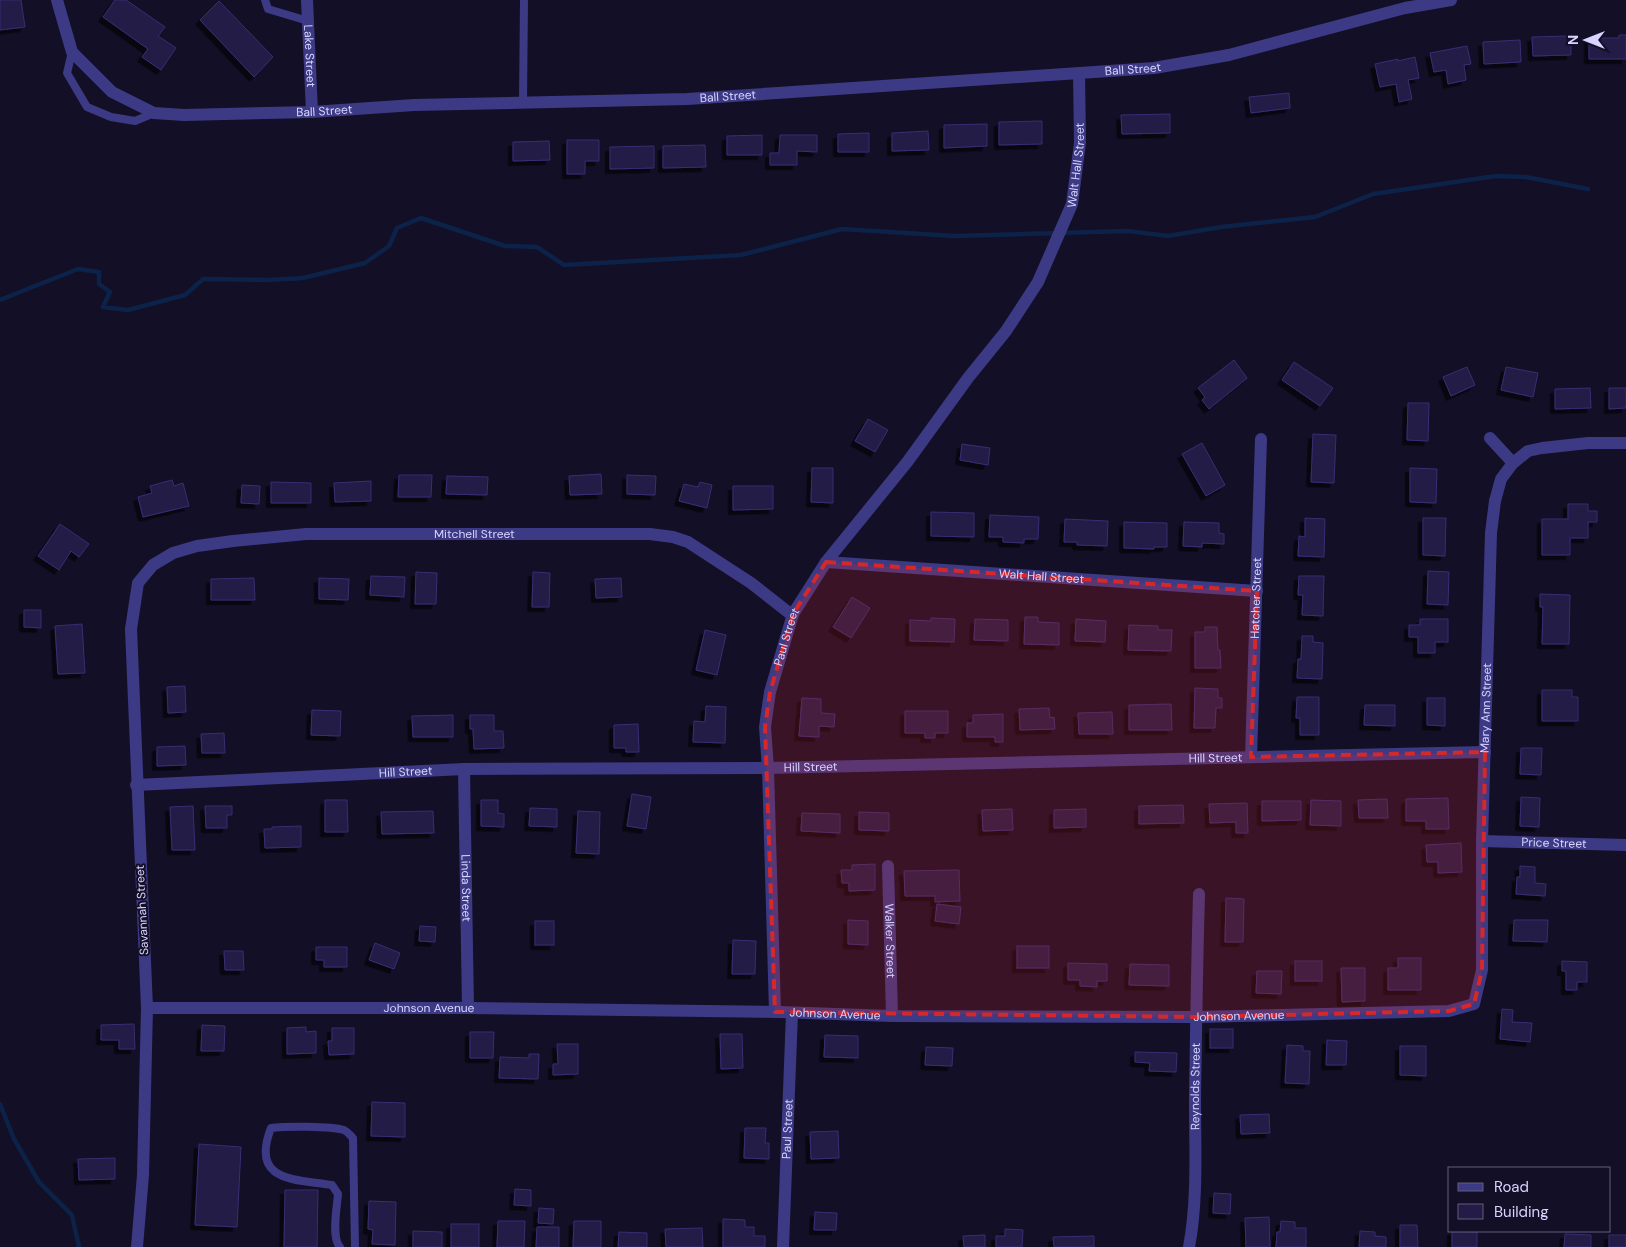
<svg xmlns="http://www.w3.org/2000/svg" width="1626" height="1247" font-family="'DM Sans',sans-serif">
  <defs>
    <filter id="shadow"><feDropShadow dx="-4.5" dy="4.5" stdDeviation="0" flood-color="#0009"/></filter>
  </defs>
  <rect width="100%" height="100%" fill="#130f26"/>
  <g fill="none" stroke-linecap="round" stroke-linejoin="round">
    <g stroke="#0c2248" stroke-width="4.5">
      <path d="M0,300L78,269L99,272V284L110,292L103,307L128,310L185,295L203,279L268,280L303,278L365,263L389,246L397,228L421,218L505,246L537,247L564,265L741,255L842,229L955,236L1128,231L1168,236L1221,227L1315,217L1373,194L1496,176L1526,177L1588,189"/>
      <path d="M0,1104L14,1139L39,1182L72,1215L79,1247"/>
    </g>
  </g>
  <g fill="#241b47" stroke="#3b2d73" filter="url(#shadow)">
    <path d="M0,0H21L25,27L0,30Z"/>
    <path d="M115,0H126L165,27L158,36L176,48L161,70L142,57L148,49L103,17Z"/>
    <path d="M219,1L273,57L254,77L200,20Z"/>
    <path d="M1619,35H1626V59H1589V38H1619Z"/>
    <path d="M1571,36V55L1533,56L1532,37Z"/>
    <path d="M1520,40L1521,62L1484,64L1483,42Z"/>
    <path d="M1467,46L1471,64L1464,65L1466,80L1448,84L1446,70L1434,72L1430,53Z"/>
    <path d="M1415,57L1419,78L1408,80L1412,99L1399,102L1396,84L1380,87L1375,64L1398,59V61Z"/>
    <path d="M1289,93L1290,108L1251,113L1249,97Z"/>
    <path d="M1170,114V133L1122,134L1121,115Z"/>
    <path d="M1042,121V144L999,145V122Z"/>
    <path d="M987,124V146L944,148V125Z"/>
    <path d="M928,131L929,150L892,151V133Z"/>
    <path d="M869,133V152H838V134Z"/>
    <path d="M762,135V155H727V136Z"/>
    <path d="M780,135H817V152L797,151V165H770V153H779Z"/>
    <path d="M567,140H599V161H585V174H567Z"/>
    <path d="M549,141L550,160L513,161V142Z"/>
    <path d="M705,145L706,167L663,168V146Z"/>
    <path d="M654,146V168L610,169V147Z"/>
    <path d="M1234,360L1247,378L1209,409L1202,400L1205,397L1198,388Z"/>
    <path d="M1294,362L1333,388L1320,406L1282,380Z"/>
    <path d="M1467,367L1475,385L1451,396L1443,377Z"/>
    <path d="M1506,367L1538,373L1533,397L1501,390Z"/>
    <path d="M1590,388L1591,408L1555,409V389Z"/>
    <path d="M1609,388H1626V408L1609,409Z"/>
    <path d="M1408,403H1429L1428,441L1407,440Z"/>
    <path d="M868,419L888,430L875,452L855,441Z"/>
    <path d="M1313,434L1336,435L1334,483L1311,482Z"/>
    <path d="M1202,443L1225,485L1206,496L1182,454Z"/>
    <path d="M962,444L990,448L988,465L960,460Z"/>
    <path d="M812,468H833V503L811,502Z"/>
    <path d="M1410,468L1437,469L1436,503L1410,502Z"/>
    <path d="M601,474L602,494L570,495L569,476Z"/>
    <path d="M399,475H432L431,497H398Z"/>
    <path d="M627,475L656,476L655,495L627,494Z"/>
    <path d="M447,476L488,477L487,495L446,494Z"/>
    <path d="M172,480L174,486L183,483L189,506L143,517L138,497L152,493L150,486Z"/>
    <path d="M371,481V501L335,502L334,483Z"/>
    <path d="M271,482L311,483V503H271Z"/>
    <path d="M700,482L712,485L707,508L679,501L684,484L698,487Z"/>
    <path d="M242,485L260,486L259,504L241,503Z"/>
    <path d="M733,486H773V509L733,510Z"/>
    <path d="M1568,504H1588V511H1597V522H1588V538H1570V555H1542V519H1568Z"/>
    <path d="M931,512L974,513V537L931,536Z"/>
    <path d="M990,515L1039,517L1038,539H1024V543L1003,542V537H989Z"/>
    <path d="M1305,518L1325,519L1324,557L1298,556L1299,536L1305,537Z"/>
    <path d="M1423,518H1446L1445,556L1423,555Z"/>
    <path d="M1065,519L1108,521L1107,546L1077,545V542H1064Z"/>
    <path d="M1124,522L1167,523V547H1154V549L1124,548Z"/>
    <path d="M1184,522L1219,523V533L1224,534V544L1202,543V547L1183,546Z"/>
    <path d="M60,524L89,544L79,557L71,551L59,570L38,556Z"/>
    <path d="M1428,571L1449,572L1448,605L1427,604Z"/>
    <path d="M416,572L437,573L436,604H415Z"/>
    <path d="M533,572L550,573L549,607H532Z"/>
    <path d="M371,576L405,577L404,597L370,595Z"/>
    <path d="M1299,576H1324L1323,616L1302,615L1303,595H1298Z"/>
    <path d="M254,578L255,600H211V579Z"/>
    <path d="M319,578L349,579L348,600L319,599Z"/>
    <path d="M621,578L622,597L596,598L595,579Z"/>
    <path d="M1540,594L1570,595L1569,644H1542L1543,607H1540Z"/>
    <path d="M852,597L870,608L851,638L833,627Z"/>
    <path d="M24,610H41V628L24,627Z"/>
    <path d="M1025,617H1038V622L1059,623V645L1024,644Z"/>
    <path d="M931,618L955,619L954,642L910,641V620L931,621Z"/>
    <path d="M975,619L1008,620V641L974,640Z"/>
    <path d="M1076,619L1106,621L1105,642L1075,641Z"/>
    <path d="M1420,619H1448V642H1435V653H1418V637H1409V625H1420Z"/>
    <path d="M82,624L85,673L58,674L55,626Z"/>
    <path d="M1129,625L1158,626V630H1172L1171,651L1128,650Z"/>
    <path d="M1205,627H1217L1218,650H1220L1221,668H1195V632H1205Z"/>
    <path d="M705,630L726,635L717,675L696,670Z"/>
    <path d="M1302,636H1313V642L1323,643L1322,679L1297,678L1298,659H1301Z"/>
    <path d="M185,686L186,712L168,713L167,687Z"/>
    <path d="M1195,688L1218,689V698H1222V708H1216L1215,728H1194Z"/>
    <path d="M1542,690H1572V697H1578V721H1542Z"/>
    <path d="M1297,697H1319V735H1300V718H1296Z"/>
    <path d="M802,698L821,699V713L835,714L834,727L819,726V737L799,736Z"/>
    <path d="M1427,698H1445V726L1427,725Z"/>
    <path d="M1171,704L1172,730H1129V705Z"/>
    <path d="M1365,705H1395V726L1364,725Z"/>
    <path d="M706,706L726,707L725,743L693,742L694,721L705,722Z"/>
    <path d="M1049,708L1050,718L1054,717L1055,729L1020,730L1019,709Z"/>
    <path d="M312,710L341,711L340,736L311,735Z"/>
    <path d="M905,711H948V733H935V738H925V733H905Z"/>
    <path d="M1112,712L1113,734H1079L1078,713Z"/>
    <path d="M1003,714V742H995V737H967V723H973V715Z"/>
    <path d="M453,715V737H413L412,716Z"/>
    <path d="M470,715H494V731H503L504,748L474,749L473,729H470Z"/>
    <path d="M638,724L639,752H626V748H614V725Z"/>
    <path d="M224,733L225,753H202L201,734Z"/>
    <path d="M185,746L186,765L157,766V747Z"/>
    <path d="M1521,748H1542L1541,775L1520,774Z"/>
    <path d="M632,794L651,797L646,829L627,826Z"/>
    <path d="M1521,797L1540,798L1539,827L1520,826Z"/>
    <path d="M1448,798L1449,829H1426V821H1406V799Z"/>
    <path d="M1387,799L1388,818H1359L1358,800Z"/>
    <path d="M325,800H347L348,832H325Z"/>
    <path d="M481,800H498V813L504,814V827L481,826Z"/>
    <path d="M1311,800L1341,801V826L1310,825Z"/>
    <path d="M1262,801H1301V820L1262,821Z"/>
    <path d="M1247,803L1248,833H1236V822L1210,823L1209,804Z"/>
    <path d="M1183,805L1184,823L1139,824V806Z"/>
    <path d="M193,806L195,850H172L170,807Z"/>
    <path d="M205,806H232V815H227V828H206Z"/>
    <path d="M530,808L557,809V827L529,826Z"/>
    <path d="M1012,809L1013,830L983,831L982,810Z"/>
    <path d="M1086,809V827L1054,828V810Z"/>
    <path d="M433,811L434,833L382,834L381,812Z"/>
    <path d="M578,811L600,812L599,854L576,853Z"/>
    <path d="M859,812L889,813V831L859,830Z"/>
    <path d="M802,813L840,814V833L801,831Z"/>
    <path d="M301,826V847L265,848L264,829H272V827Z"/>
    <path d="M1461,843L1462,872L1438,873V862H1427L1426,845Z"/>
    <path d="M875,864V890L849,891V883H842L841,870H852V865Z"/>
    <path d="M1520,866L1535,867V883L1546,884L1545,896L1516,894L1517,877H1520Z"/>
    <path d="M959,870L960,901L935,902V896H905L904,871Z"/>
    <path d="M1226,898L1244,899L1243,942H1225Z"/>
    <path d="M937,904L961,907L959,924L935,921Z"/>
    <path d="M848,920L868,921V945L848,944Z"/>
    <path d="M1514,920H1548L1547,942L1513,941Z"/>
    <rect x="535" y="921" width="19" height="24"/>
    <path d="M420,926L436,927L435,942L419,941Z"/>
    <path d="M733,940L756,941L755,974H732Z"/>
    <path d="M375,943L400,953L394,969L369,960Z"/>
    <rect x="1017" y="946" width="32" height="22"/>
    <path d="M316,947H347V967H324V960H316Z"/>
    <path d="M224,951H243L244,970H225Z"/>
    <path d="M1398,958H1421V990H1388V968H1398Z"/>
    <rect x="1295" y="961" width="27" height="20"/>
    <path d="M1562,961L1587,962V982H1577V990H1566V971H1562Z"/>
    <path d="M1068,963L1107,964V981H1097V987L1080,986V980H1068Z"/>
    <path d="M1130,964L1169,965V986L1129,985Z"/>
    <path d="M1341,968H1365V1001L1342,1002Z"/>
    <path d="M1257,971H1282L1281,994L1256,993Z"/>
    <path d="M1502,1009L1513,1010L1512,1022L1532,1023L1530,1042L1500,1039Z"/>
    <path d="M134,1024L135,1049H119V1040H101V1025Z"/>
    <path d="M202,1025L225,1026L224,1051H201Z"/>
    <path d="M306,1027V1032L316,1031V1053L287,1054V1028Z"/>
    <path d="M332,1028H354V1054L329,1055L328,1041H332Z"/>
    <rect x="1210" y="1029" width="23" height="19"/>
    <path d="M470,1032H494L493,1058H470Z"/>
    <path d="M720,1034H742L743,1068L721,1069Z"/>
    <path d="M825,1035L858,1036V1058L824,1057Z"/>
    <path d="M1327,1040L1347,1041L1346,1065H1326Z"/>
    <path d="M557,1044H578V1074L553,1075V1064H558Z"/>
    <path d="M1287,1045L1303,1046V1051H1310L1309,1084L1285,1083Z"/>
    <path d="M1400,1046H1426V1076L1400,1075Z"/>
    <path d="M926,1047L953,1048L952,1066L925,1065Z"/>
    <path d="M1135,1052L1177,1053L1176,1072L1149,1071L1150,1063L1135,1062Z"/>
    <path d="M529,1054H539L538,1079L499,1078L500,1057L529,1058Z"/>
    <path d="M372,1102L405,1103V1137L371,1136Z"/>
    <path d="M1269,1114L1270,1133L1241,1134L1240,1115Z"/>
    <path d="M745,1128H766L765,1143H769V1159L744,1158Z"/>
    <path d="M838,1131L839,1158L811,1159L810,1132Z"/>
    <path d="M199,1144L241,1147L237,1227L195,1225Z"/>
    <path d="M115,1158V1179L79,1180L78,1159Z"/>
    <path d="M515,1189L531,1190V1206L514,1205Z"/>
    <path d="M285,1190H318L317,1247H284Z"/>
    <path d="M1214,1193L1231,1194L1230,1214L1213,1213Z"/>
    <path d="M369,1201L396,1202L395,1245L372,1244L373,1230L368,1229Z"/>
    <path d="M539,1208L554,1209L553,1224L538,1223Z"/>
    <path d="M815,1212L837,1213L836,1230H814Z"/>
    <path d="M1269,1217L1270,1247H1246L1245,1218Z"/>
    <path d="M723,1219L745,1220V1227H754V1236H765V1247H723Z"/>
    <path d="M498,1221H525L524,1247H497Z"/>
    <path d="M574,1221H601V1247H573Z"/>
    <path d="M1281,1221L1295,1222V1228H1306V1247H1276L1277,1232H1280Z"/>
    <rect x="451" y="1224" width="28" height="23"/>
    <path d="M1400,1225H1417L1418,1247H1400Z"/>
    <path d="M537,1227H559V1247H536Z"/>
    <path d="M702,1228L703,1247H666L665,1229Z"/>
    <path d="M1005,1229L1023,1230L1022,1247H996V1236H1005Z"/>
    <path d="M413,1231L442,1232V1247H413Z"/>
    <path d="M1360,1231L1375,1232V1236L1386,1237V1247H1359Z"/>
    <path d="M1452,1231L1477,1232V1247H1452Z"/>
    <path d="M619,1232L647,1233V1247H618Z"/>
    <path d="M1565,1234L1591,1235V1247H1564Z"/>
    <path d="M985,1235V1247H964L963,1236Z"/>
    <rect x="1609" y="1235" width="17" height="12"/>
    <path d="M1094,1236V1247H1054L1053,1237Z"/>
  </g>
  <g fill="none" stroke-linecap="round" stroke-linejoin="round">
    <g stroke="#3d3a85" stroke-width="8">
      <path d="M265,0L268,9L308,21"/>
      <path d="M72,52L67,73L87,107L111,117L135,121L154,113"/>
      <path d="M523,102L524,0"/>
      <path d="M340,1247C331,1238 337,1207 338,1194L332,1185C294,1179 250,1182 271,1128C285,1126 330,1126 344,1130C348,1132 350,1135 353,1138L355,1247"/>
    </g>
    <g stroke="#3d3a85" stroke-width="12">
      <path id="s1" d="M57,0L72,52L112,92L154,113L184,115L312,112L414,105L687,99L1154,68L1229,55L1405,8L1451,0"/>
      <path id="s2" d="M307,0L312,112"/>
      <path d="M1490,438L1513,463"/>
      <path id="s3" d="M826,562L1257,591"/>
      <path id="s4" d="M1251,757L1261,439"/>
      <path id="s5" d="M464,769L468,1008"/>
      <path id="s6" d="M136,785L464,769L768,768L1485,752"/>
      <path id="s7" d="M1482,841L1626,845"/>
      <path id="s8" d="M888,866L892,1016"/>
      <path id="s9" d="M147,1008H468L780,1012L892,1016L1196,1017L1449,1011L1474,1004L1482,970V841L1491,533L1495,501L1501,479L1513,463L1528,451L1542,448L1588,443H1626"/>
      <path id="s10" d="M775,1012L768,768L765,727L770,692L793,614L826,562L908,461L968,378L1006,331L1038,282L1072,204L1080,143L1079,73"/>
      <path id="s11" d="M137,1247L143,1175L147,1008L131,629L138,583L153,565L173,553L197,546L233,541L306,534H650L673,537L688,542L751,583L788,612L793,614"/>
      <path id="s12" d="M783,1247L792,1013"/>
      <path id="s13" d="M1189,1247C1198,1199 1195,1148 1195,1099C1196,1031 1197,962 1199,894"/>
    </g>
  </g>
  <path fill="#d62828" fill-opacity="0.2" stroke="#d62828" stroke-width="4" stroke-dasharray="10 6" stroke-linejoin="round" d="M826,562L1257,591L1251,757L1485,752L1482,970L1474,1004L1449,1011L1196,1017L775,1012L765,727L770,692L793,614Z"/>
  <g text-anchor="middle" stroke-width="4" stroke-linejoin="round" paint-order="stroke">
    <g font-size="12" fill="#d9d4ff" stroke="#130f26">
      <text dy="4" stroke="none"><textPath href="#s2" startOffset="56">Lake Street</textPath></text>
      <text dy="4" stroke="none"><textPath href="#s1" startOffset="1138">Ball Street</textPath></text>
      <text dy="4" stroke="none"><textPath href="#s1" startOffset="732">Ball Street</textPath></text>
      <text dy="4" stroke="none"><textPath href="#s1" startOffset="328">Ball Street</textPath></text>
      <text dy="4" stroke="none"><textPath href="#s10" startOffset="939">Walt Hall Street</textPath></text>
      <text dy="4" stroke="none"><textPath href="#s11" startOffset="1015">Mitchell Street</textPath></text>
      <text dy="4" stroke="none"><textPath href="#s3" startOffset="216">Walt Hall Street</textPath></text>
      <text dy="4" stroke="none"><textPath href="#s4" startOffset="159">Hatcher Street</textPath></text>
      <text dy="4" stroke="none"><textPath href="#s10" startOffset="378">Paul Street</textPath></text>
      <text dy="4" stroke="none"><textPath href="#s9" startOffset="1625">Mary Ann Street</textPath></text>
      <text dy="4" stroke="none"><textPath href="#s6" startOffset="1080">Hill Street</textPath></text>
      <text dy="4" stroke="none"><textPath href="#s6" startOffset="675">Hill Street</textPath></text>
      <text dy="4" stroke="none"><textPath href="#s6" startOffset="270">Hill Street</textPath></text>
      <text dy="4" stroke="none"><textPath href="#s7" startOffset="72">Price Street</textPath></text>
      <text dy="4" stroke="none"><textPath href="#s5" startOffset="119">Linda Street</textPath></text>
      <text transform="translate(142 910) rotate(-93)" y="4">Savannah Street</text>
      <text dy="4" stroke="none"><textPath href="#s8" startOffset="75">Walker Street</textPath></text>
      <text dy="4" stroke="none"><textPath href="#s9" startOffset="282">Johnson Avenue</textPath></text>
      <text dy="4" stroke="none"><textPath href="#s9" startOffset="688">Johnson Avenue</textPath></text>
      <text dy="4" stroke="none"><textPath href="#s9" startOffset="1092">Johnson Avenue</textPath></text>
      <text dy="4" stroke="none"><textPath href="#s13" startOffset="161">Reynolds Street</textPath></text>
      <text dy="4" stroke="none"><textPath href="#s12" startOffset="118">Paul Street</textPath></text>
    </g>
  </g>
  <rect x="1448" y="1167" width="162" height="65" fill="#130f26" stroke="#625e7d"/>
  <rect x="1458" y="1183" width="25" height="8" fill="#3d3a85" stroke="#625e7d"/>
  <text x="1494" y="1192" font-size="15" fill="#d9d4ff">Road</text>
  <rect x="1458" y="1204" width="25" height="15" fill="#241b47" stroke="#625e7d"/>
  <text x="1494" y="1217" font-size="15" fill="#d9d4ff">Building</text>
  <g transform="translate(1586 40) rotate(270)" stroke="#130f26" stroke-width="4" paint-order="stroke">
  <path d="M0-4L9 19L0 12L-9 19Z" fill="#d9d4ff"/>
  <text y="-8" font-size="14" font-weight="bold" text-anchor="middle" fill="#d9d4ff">N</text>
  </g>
</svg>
